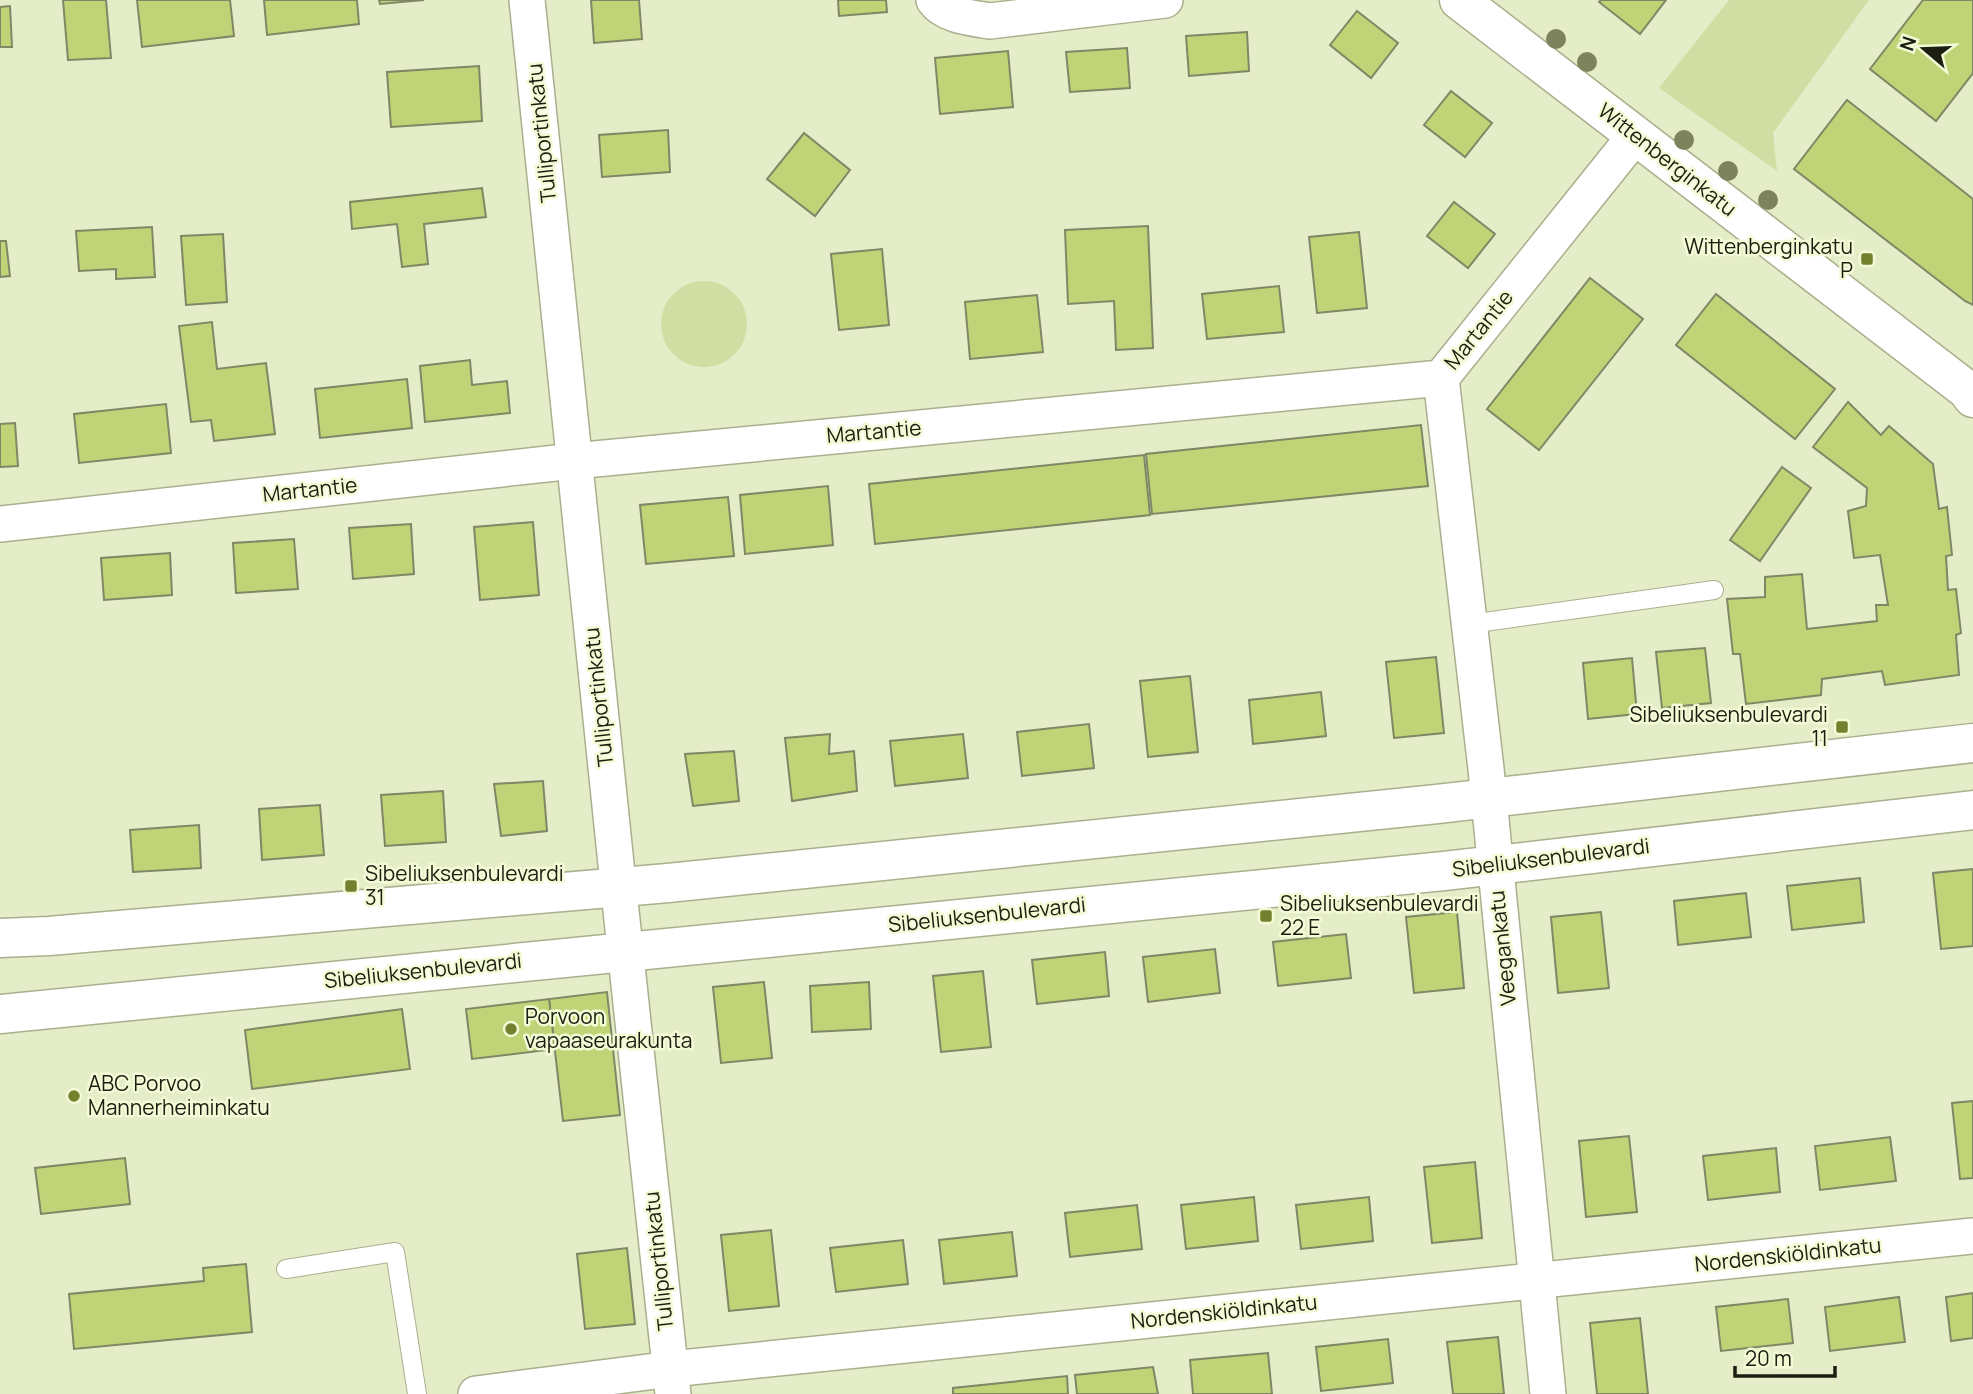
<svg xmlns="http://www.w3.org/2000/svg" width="1973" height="1394" font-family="Manrope,sans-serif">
  <rect width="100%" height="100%" fill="#e5edc8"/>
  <g fill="#d1dea3">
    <path d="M1729,0H1869L1773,133L1777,171L1659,88Z"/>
    <circle cx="704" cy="324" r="43"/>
  </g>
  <g fill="#c1d377" stroke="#808765" stroke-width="2">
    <path d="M63,0H106L111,58L68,60Z"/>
    <path d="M137,0H230L234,36L142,47Z"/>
    <path d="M264,0H357L359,24L267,35Z"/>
    <path d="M379,0H424L380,4Z"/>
    <path d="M591,0H639L642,39L594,43Z"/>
    <path d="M838,0H886L887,12L839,16Z"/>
    <path d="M1601,0H1666L1640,34L1599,2Z"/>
    <path d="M1923,0H1973V73L1936,121L1870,69Z"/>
    <path d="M10,6L12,47H0V7Z"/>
    <path d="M1357,11L1398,43L1371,78L1330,45Z"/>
    <path d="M1247,32L1249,71L1189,76L1186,36Z"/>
    <path d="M1127,48L1130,88L1070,92L1066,52Z"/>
    <path d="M1008,51L1013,107L940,114L935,58Z"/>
    <path d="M479,66L482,121L391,127L387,72Z"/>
    <path d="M1451,91L1492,123L1465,157L1424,125Z"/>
    <path d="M1847,100L1973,199V305L1965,301L1794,169Z"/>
    <path d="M668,130L670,172L602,177L599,135Z"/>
    <path d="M804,133L850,170L815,216L767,179Z"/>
    <path d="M482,188L486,217L424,224L428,264L402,267L397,224L352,229L350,202Z"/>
    <path d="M1454,202L1495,234L1468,268L1427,236Z"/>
    <path d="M1148,226L1153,348L1116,350L1114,301L1068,304L1065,230Z"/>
    <path d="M152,227L155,277L116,279V269L79,271L76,231Z"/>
    <path d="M1359,232L1367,308L1317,313L1309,237Z"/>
    <path d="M223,234L227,302L186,305L181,236Z"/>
    <path d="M0,241H6L10,276L0,277Z"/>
    <path d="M882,249L889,325L839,330L831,254Z"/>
    <path d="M1590,278L1643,319L1539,450L1487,409Z"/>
    <path d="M1279,286L1284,332L1207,339L1202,294Z"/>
    <path d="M1716,294L1835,389L1795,439L1676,345Z"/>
    <path d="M1037,295L1043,352L970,359L965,302Z"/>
    <path d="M212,322L217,369L266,363L275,434L214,441L211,420L191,422L179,326Z"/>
    <path d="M470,360L472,385L507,381L510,413L425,422L420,366Z"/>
    <path d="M407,379L412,428L320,438L315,389Z"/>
    <path d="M1848,402L1881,435L1889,426L1933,464L1939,509L1947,507L1952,555L1946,556L1948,590L1956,589L1961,633L1956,635L1959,675L1885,685L1882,671L1822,679L1821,695L1746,704L1740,654H1733L1727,599L1765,597V577L1802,574L1807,629L1877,621L1876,605H1888L1880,555L1854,558L1848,511L1866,506L1867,488L1813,447Z"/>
    <path d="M166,404L171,453L79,463L74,414Z"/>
    <path d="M15,423L18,466L0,467V424Z"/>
    <path d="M1421,425L1428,486L1152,514L1146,454Z"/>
    <path d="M1144,455L1150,515L875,544L869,484Z"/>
    <path d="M1782,467L1811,488L1760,561L1730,540Z"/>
    <path d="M828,486L833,545L745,554L740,495Z"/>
    <path d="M728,497L734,556L646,564L640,505Z"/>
    <path d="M533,522L539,595L480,600L474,527Z"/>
    <path d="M411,524L414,574L353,579L349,528Z"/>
    <path d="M294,539L298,589L236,593L233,543Z"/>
    <path d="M170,553L172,595L104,600L101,558Z"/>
    <path d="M1705,648L1711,703L1662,708L1656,652Z"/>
    <path d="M1436,657L1444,733L1394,738L1386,662Z"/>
    <path d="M1632,658L1637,714L1588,719L1583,663Z"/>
    <path d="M1190,676L1198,752L1148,757L1140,681Z"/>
    <path d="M1321,692L1326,736L1253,744L1249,700Z"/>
    <path d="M1089,724L1094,768L1022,776L1017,732Z"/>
    <path d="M830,734L829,754L854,751L857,791L792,801L785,738Z"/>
    <path d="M963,734L968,778L895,786L890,741Z"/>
    <path d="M734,751L739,801L693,806L685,754Z"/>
    <path d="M543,781L547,831L501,836L494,784Z"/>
    <path d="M443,791L446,842L385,846L381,795Z"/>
    <path d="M320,805L324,855L262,860L259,809Z"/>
    <path d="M199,825L201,868L133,872L130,830Z"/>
    <path d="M1973,869V946L1941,949L1933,873Z"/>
    <path d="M1860,878L1864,922L1792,930L1787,886Z"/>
    <path d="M1746,893L1751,937L1678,945L1674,901Z"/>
    <path d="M1457,912L1464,988L1414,993L1406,917Z"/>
    <path d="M1601,912L1609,988L1558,993L1551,917Z"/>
    <path d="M1346,934L1351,978L1278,986L1273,942Z"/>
    <path d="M1215,949L1220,993L1148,1002L1143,957Z"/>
    <path d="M1105,952L1109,996L1037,1004L1032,960Z"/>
    <path d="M983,971L991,1047L941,1052L933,976Z"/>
    <path d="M764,982L772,1058L721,1063L713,987Z"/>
    <path d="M869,982L871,1029L812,1032L810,986Z"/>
    <path d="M607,992L620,1115L563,1121L549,999Z"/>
    <path d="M549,999L555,1049L472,1059L466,1009Z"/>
    <path d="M402,1009L410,1069L252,1089L245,1030Z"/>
    <path d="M1973,1101V1178L1960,1179L1952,1103Z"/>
    <path d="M1629,1136L1637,1212L1586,1217L1579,1141Z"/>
    <path d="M1890,1137L1896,1181L1820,1190L1815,1146Z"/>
    <path d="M1776,1148L1780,1192L1708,1200L1703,1156Z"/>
    <path d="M125,1158L130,1204L41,1214L35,1168Z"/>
    <path d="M1475,1162L1482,1238L1432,1243L1424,1167Z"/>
    <path d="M1254,1197L1258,1241L1186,1249L1181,1205Z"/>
    <path d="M1369,1197L1373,1241L1301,1249L1296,1205Z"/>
    <path d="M1137,1205L1142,1249L1070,1257L1065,1213Z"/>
    <path d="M771,1230L779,1306L729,1311L721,1235Z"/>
    <path d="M1012,1232L1017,1276L944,1284L939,1240Z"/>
    <path d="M903,1240L908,1284L836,1292L830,1248Z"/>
    <path d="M627,1248L635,1324L585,1329L577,1254Z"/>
    <path d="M246,1264L252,1332L74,1349L69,1294L204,1281L203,1268Z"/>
    <path d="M1973,1293V1338L1951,1341L1946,1297Z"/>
    <path d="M1899,1297L1905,1342L1830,1351L1825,1307Z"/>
    <path d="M1788,1299L1793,1343L1721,1351L1716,1307Z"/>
    <path d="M1640,1318L1648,1394H1597L1590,1323Z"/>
    <path d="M1498,1337L1504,1394H1453L1447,1342Z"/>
    <path d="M1388,1339L1393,1383L1321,1391L1316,1347Z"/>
    <path d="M1268,1353L1272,1394H1193L1190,1360Z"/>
    <path d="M1153,1367L1158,1394H1077L1075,1375Z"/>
    <path d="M1067,1376L1068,1394H953V1388Z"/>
  </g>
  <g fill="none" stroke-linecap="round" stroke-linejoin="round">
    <defs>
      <g id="lane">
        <path d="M1470,624L1714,590"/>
        <path d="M286,1269L395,1252L417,1394"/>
      </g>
      <g id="street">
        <path d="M527,0L616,864L673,1394"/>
        <path d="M934,0C945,16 972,18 990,21L1165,0"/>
        <path d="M1441,378L1486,769L1548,1394"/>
        <path d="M0,524L574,461L1441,378L1635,136"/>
        <path d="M476,1394L671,1369L1973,1236"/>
      </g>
      <g id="secondary">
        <path d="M1459,0L1967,390L1973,398"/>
        <path d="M0,938L49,936L668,883L1437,804L1973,743"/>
        <path d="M0,1014L1444,871L1973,810"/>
      </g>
    </defs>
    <use href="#lane" stroke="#a8b08d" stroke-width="20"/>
    <use href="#street" stroke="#a8b08d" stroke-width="38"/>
    <use href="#secondary" stroke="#a8b08d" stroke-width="41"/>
    <use href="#lane" stroke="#fff" stroke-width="18"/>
    <use href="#street" stroke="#fff" stroke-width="35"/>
    <use href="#secondary" stroke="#fff" stroke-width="38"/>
  </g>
  <g fill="#7d845d">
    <circle cx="1556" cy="39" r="10"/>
    <circle cx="1587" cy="62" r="10"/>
    <circle cx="1684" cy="140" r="10"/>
    <circle cx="1728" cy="171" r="10"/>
    <circle cx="1768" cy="200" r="10"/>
  </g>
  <g fill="#73812f" stroke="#f2fbd5" stroke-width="2.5">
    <rect x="1860" y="252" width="14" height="14" rx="3.5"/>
    <rect x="1835" y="720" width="14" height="14" rx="3.5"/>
    <rect x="344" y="879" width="14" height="14" rx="3.5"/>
    <rect x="1259" y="909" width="14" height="14" rx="3.5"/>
    <circle cx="511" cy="1029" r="7"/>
    <circle cx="74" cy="1096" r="7"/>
  </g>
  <g text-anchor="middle" stroke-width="5" stroke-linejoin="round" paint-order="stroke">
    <g font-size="21" fill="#1b1e10" stroke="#f2fbd5">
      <text transform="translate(542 133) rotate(-96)" y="7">Tulliportinkatu</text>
      <text transform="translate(1667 160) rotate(38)" y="7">Wittenberginkatu</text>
      <text transform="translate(1479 330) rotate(-51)" y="7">Martantie</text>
      <text transform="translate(874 432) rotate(-5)" y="7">Martantie</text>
      <text transform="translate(310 490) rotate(-6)" y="7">Martantie</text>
      <text transform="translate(599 697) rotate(-96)" y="7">Tulliportinkatu</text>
      <text transform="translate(1551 858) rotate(-7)" y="7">Sibeliuksenbulevardi</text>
      <text transform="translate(987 915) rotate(-6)" y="7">Sibeliuksenbulevardi</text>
      <text transform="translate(1503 948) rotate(-96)" y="7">Veegankatu</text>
      <text transform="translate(423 971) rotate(-6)" y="7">Sibeliuksenbulevardi</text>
      <text transform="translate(1788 1255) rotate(-6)" y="7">Nordenskiöldinkatu</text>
      <text transform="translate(659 1261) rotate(-96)" y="7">Tulliportinkatu</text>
      <text transform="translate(1224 1312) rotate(-6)" y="7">Nordenskiöldinkatu</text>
    </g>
    <g font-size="21" fill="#1b1e10" stroke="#f2fbd5" text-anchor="start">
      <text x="1853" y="254" text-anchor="end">Wittenberginkatu<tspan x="1853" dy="24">P</tspan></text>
      <text x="1828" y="722" text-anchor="end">Sibeliuksenbulevardi<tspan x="1828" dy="24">11</tspan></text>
      <text x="365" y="881">Sibeliuksenbulevardi<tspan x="365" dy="24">31</tspan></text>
      <text x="1280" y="911">Sibeliuksenbulevardi<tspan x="1280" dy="24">22 E</tspan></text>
      <text x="525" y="1024">Porvoon<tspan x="525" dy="24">vapaaseurakunta</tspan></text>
      <text x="88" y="1091">ABC Porvoo<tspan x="88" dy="24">Mannerheiminkatu</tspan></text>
    </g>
  </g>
  <g transform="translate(1924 49) rotate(289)" stroke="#f2fbd5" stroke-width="5" paint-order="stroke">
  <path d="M0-5L12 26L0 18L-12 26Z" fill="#1b1e10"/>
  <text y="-10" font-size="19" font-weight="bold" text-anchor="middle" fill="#1b1e10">N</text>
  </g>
  <path d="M1735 1366v10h100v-10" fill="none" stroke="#1b1e10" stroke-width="3.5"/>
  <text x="1745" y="1366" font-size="21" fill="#1b1e10" stroke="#f2fbd5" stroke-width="5" paint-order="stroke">20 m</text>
</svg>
